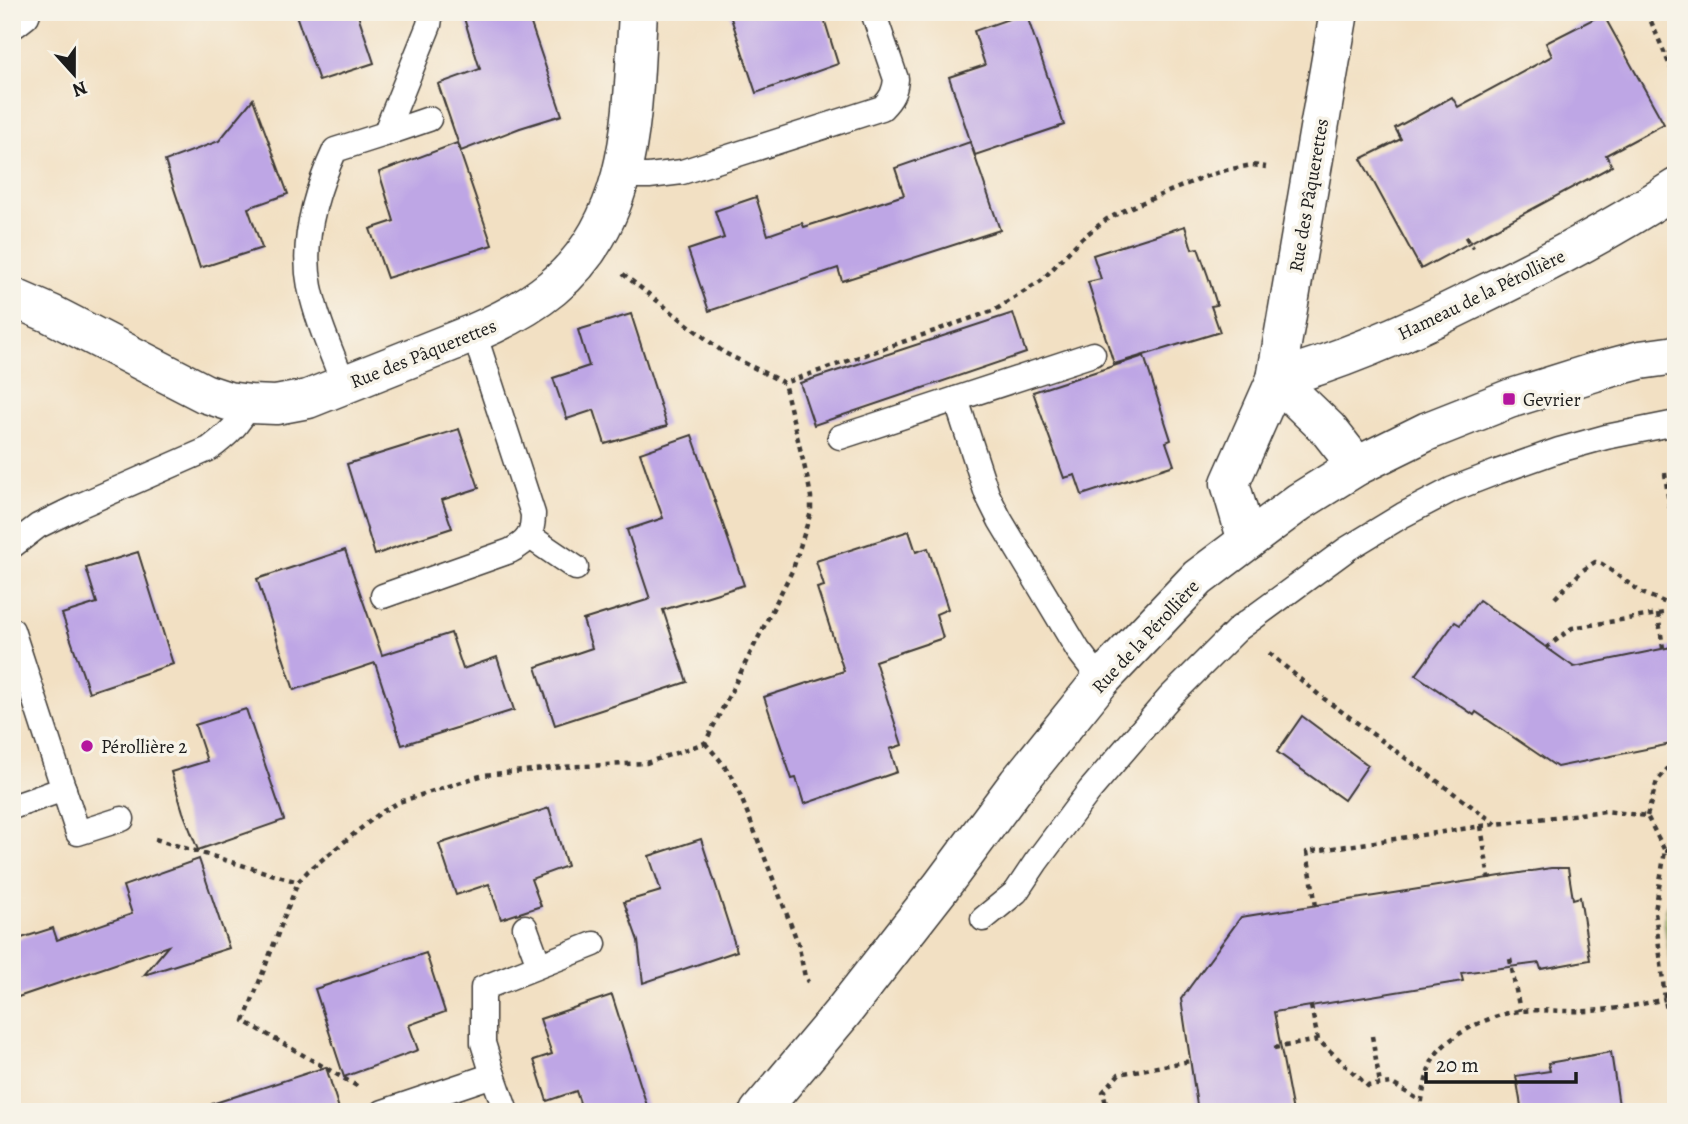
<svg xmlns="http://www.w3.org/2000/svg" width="1688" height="1124" font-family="Alegreya,serif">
  <rect width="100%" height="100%" fill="#f7f3e8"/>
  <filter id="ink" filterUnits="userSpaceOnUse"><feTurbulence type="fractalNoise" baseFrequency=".0143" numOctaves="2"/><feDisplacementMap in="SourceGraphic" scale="14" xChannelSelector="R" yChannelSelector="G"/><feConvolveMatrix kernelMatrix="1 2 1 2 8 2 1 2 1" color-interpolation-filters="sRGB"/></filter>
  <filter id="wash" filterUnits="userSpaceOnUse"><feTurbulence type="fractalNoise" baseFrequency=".00686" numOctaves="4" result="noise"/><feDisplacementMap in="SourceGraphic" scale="28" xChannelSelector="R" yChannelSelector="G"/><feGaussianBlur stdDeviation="1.57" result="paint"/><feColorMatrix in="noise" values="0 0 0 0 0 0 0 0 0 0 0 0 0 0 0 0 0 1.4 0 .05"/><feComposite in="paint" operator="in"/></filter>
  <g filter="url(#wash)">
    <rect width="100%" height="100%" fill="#f2e0c3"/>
    <path fill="#b3ce74" stroke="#687548" stroke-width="2" d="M1676,889V997L1664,920L1667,907Z"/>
    <g id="blocks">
      <g fill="#bea6e5">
        <path d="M295,12H357L374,63L319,81Z"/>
        <path d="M462,12H527L562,115L520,128L461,151L438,84L480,69Z"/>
        <path d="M729,12H822L838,64L756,93Z"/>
        <path d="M1026,13L1064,125L975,155L949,77L985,65L974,31Z"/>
        <path d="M1603,14L1664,124L1606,155L1612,166L1421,269L1361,159L1401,139L1395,128L1452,97L1458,107L1552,56L1546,43Z"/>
        <path d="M253,99L288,194L248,208L262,248L200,268L165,161L219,141Z"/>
        <path d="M970,142L1000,230L842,281L838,268L709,311L688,250L724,238L715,211L756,197L768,235L802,223L804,227L904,195L895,168Z"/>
        <path d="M457,143L492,245L387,278L370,229L394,221L379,172Z"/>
        <path d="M1185,226L1192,249L1198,248L1208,276L1217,305L1211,306L1220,332L1114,364L1088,282L1101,279L1093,255Z"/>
        <path d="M1013,313L1026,353L814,425L800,383Z"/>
        <path d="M631,314L667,426L605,444L594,410L567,419L553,378L589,366L578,330Z"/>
        <path d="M1144,356L1171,440L1166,442L1174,465L1082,495L1075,475L1064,478L1033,392Z"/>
        <path d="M459,429L479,488L442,500L452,528L412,541L375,555L347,464Z"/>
        <path d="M692,435L744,585L663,610L687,682L555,725L536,667L592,648L583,620L650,599L627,530L663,518L640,453Z"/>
        <path d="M909,531L916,552L928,548L948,609L936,614L943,638L875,661L902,745L890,749L897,772L804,804L796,778L792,779L764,697L844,671L817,588L824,586L816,561Z"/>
        <path d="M345,550L382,655L451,633L463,669L497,657L514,710L402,745L375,663L294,690L257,579Z"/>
        <path d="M138,552L173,664L89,692L62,614L97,603L86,568Z"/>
        <path d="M1479,600L1574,667L1676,646V743L1557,767L1476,712L1474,715L1416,675L1455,622L1460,625Z"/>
        <path d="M246,709L284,820L198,850L183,812L171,772L207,761L195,725Z"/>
        <path d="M1302,716L1368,765L1344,800L1277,752Z"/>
        <path d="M549,808L567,866L531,879L541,906L501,919L489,884L456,895L439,844Z"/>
        <path d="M701,839L737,951L643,983L638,941L624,902L661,891L649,856Z"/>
        <path d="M199,859L229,948L144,975L168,946L12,999V941L53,928L57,940L132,914L123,886Z"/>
        <path d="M1551,868H1568L1573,899L1580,897L1590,960L1541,969L1539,963L1461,973L1463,981L1274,1012L1293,1112H1198L1181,999L1241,917Z"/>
        <path d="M426,953L445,1012L409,1025L418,1050L344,1077L315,989Z"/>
        <path d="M612,995L649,1112H583L576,1091L547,1101L534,1060L552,1054L540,1019Z"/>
        <path d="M1611,1052L1620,1112H1522L1516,1076L1550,1071L1548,1063Z"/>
        <path d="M326,1067L340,1112H214L212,1104Z"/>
      </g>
    </g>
  </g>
  <g filter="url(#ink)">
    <use href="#blocks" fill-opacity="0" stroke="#3c3935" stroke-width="2"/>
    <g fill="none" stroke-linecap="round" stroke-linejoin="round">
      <defs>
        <g id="service">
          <path d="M385,134L429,119"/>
          <path d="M622,176H649L682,172L882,108C891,99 895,92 896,79L873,12"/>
          <path d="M344,385C332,353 317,321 310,287C301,242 316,191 335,150L385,134L429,25L431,12"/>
          <path d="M956,399L987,494L1000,520L1078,650L1101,680"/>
          <path d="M840,437L1093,354"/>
          <path d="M529,536L576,568"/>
          <path d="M12,546L38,526L79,506L209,449C229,434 237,426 250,404"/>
          <path d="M383,596L510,551C528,542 533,534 533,514L474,333"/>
          <path d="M12,630L78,833L122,819"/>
          <path d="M12,807L64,789"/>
          <path d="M983,919L1016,892L1036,862L1090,790L1169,698L1238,629L1347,549L1403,515L1453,489L1497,472L1559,450L1606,437L1676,423"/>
          <path d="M525,927L539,965"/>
          <path d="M493,1075L483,1043V988L594,944"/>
          <path d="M383,1112L493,1075L506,1112"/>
        </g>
        <g id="minor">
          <path d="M12,297L51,314L204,393L228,401L250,404L276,405L308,399L474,333C502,321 529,307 552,288C636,219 632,111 638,12"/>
          <path d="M1276,379C1345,360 1410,331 1474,299C1543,266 1611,230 1676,188"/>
          <path d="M1276,379L1328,429L1357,466"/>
          <path d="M1247,541L1230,483L1276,379L1339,12"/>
          <path d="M759,1112L843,1012L940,888L1018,783L1101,680L1198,578L1299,502L1357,466L1428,431L1509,399L1595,372L1640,360L1676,355"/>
        </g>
        <path id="motorway" d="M12,19L21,12"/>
      </defs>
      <use href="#service" stroke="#3c3935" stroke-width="27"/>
      <use href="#minor" stroke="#3c3935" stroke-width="41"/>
      <use href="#motorway" stroke="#3c3935" stroke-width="41"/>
      <g stroke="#3c3935" stroke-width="4.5" stroke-dasharray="5 5" stroke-linecap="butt">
        <path d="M1647,12L1676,80"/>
        <path d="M1466,237L1473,248"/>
        <path d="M623,274L723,352L784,383L995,310L1041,281L1082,238L1107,219L1129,208L1204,177L1226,170L1252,165L1266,167"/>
        <path d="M1665,473L1676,557"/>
        <path d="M1555,598L1583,570L1595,562L1602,564L1642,593L1676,607"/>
        <path d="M1658,614L1663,648"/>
        <path d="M1546,648L1572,628L1676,611"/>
        <path d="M1269,653L1319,695L1496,824"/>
        <path d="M705,743L719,759L732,776L745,807L798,943L805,977L808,982"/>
        <path d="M1647,816L1657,781L1676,759"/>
        <path d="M1481,826L1489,879"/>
        <path d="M155,839L298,882"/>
        <path d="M1665,851L1676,850"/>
        <path d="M1316,906L1307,852L1496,824L1605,811L1647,816L1665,851L1655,911L1665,999L1676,1066"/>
        <path d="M1510,959L1520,1011"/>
        <path d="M1311,1006L1318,1040L1368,1086L1391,1083L1421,1101"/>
        <path d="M1372,1036L1380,1084"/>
        <path d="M1274,1048L1318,1040"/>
        <path d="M357,1086L244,1021L298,882L308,871L380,813L399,802L477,777L484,775L562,767L646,763L705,743L793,569L811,512V497L808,481L784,383"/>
        <path d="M1108,1112L1103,1092L1119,1074L1190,1061"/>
        <path d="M1421,1112C1421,1099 1427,1071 1433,1059C1446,1035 1494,1013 1521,1011C1544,1009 1567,1012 1591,1011C1616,1009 1640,1005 1665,999"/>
      </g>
      <use href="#service" stroke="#fff" stroke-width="24"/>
      <use href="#minor" stroke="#fff" stroke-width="38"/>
      <use href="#motorway" stroke="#fff" stroke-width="38"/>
    </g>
  </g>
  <g fill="#b5179e" stroke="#f7f3e8" stroke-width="2.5">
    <rect x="1502" y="392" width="14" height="14" rx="3.5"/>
    <circle cx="87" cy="746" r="7"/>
  </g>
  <g text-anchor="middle" stroke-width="7" stroke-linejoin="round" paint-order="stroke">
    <g font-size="19" fill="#1c1c1c" stroke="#f7f3e8">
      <text transform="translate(1308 195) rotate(-80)" y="7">Rue des Pâquerettes</text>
      <text transform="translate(1481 294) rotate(-26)" y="7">Hameau de la Pérollière</text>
      <text transform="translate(423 353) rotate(-22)" y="7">Rue des Pâquerettes</text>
      <text transform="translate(1145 636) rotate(-47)" y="7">Rue de la Pérollière</text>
    </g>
    <g font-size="19" fill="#1c1c1c" stroke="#f7f3e8" text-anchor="start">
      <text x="1523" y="406">Gevrier</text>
      <text x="101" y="753">Pérollière 2</text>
    </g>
  </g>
  <rect width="1688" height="1124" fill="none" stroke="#f7f3e8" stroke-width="42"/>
  <g transform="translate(74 74) rotate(159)" stroke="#f7f3e8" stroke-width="5" paint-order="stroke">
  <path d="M0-5L12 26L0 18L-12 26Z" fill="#1c1c1c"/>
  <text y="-10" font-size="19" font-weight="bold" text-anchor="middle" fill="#1c1c1c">N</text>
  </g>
  <path d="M1426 1072v10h150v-10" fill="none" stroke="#1c1c1c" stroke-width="3.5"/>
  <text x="1436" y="1072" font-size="21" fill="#1c1c1c" stroke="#f7f3e8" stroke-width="5" paint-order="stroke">20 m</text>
</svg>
